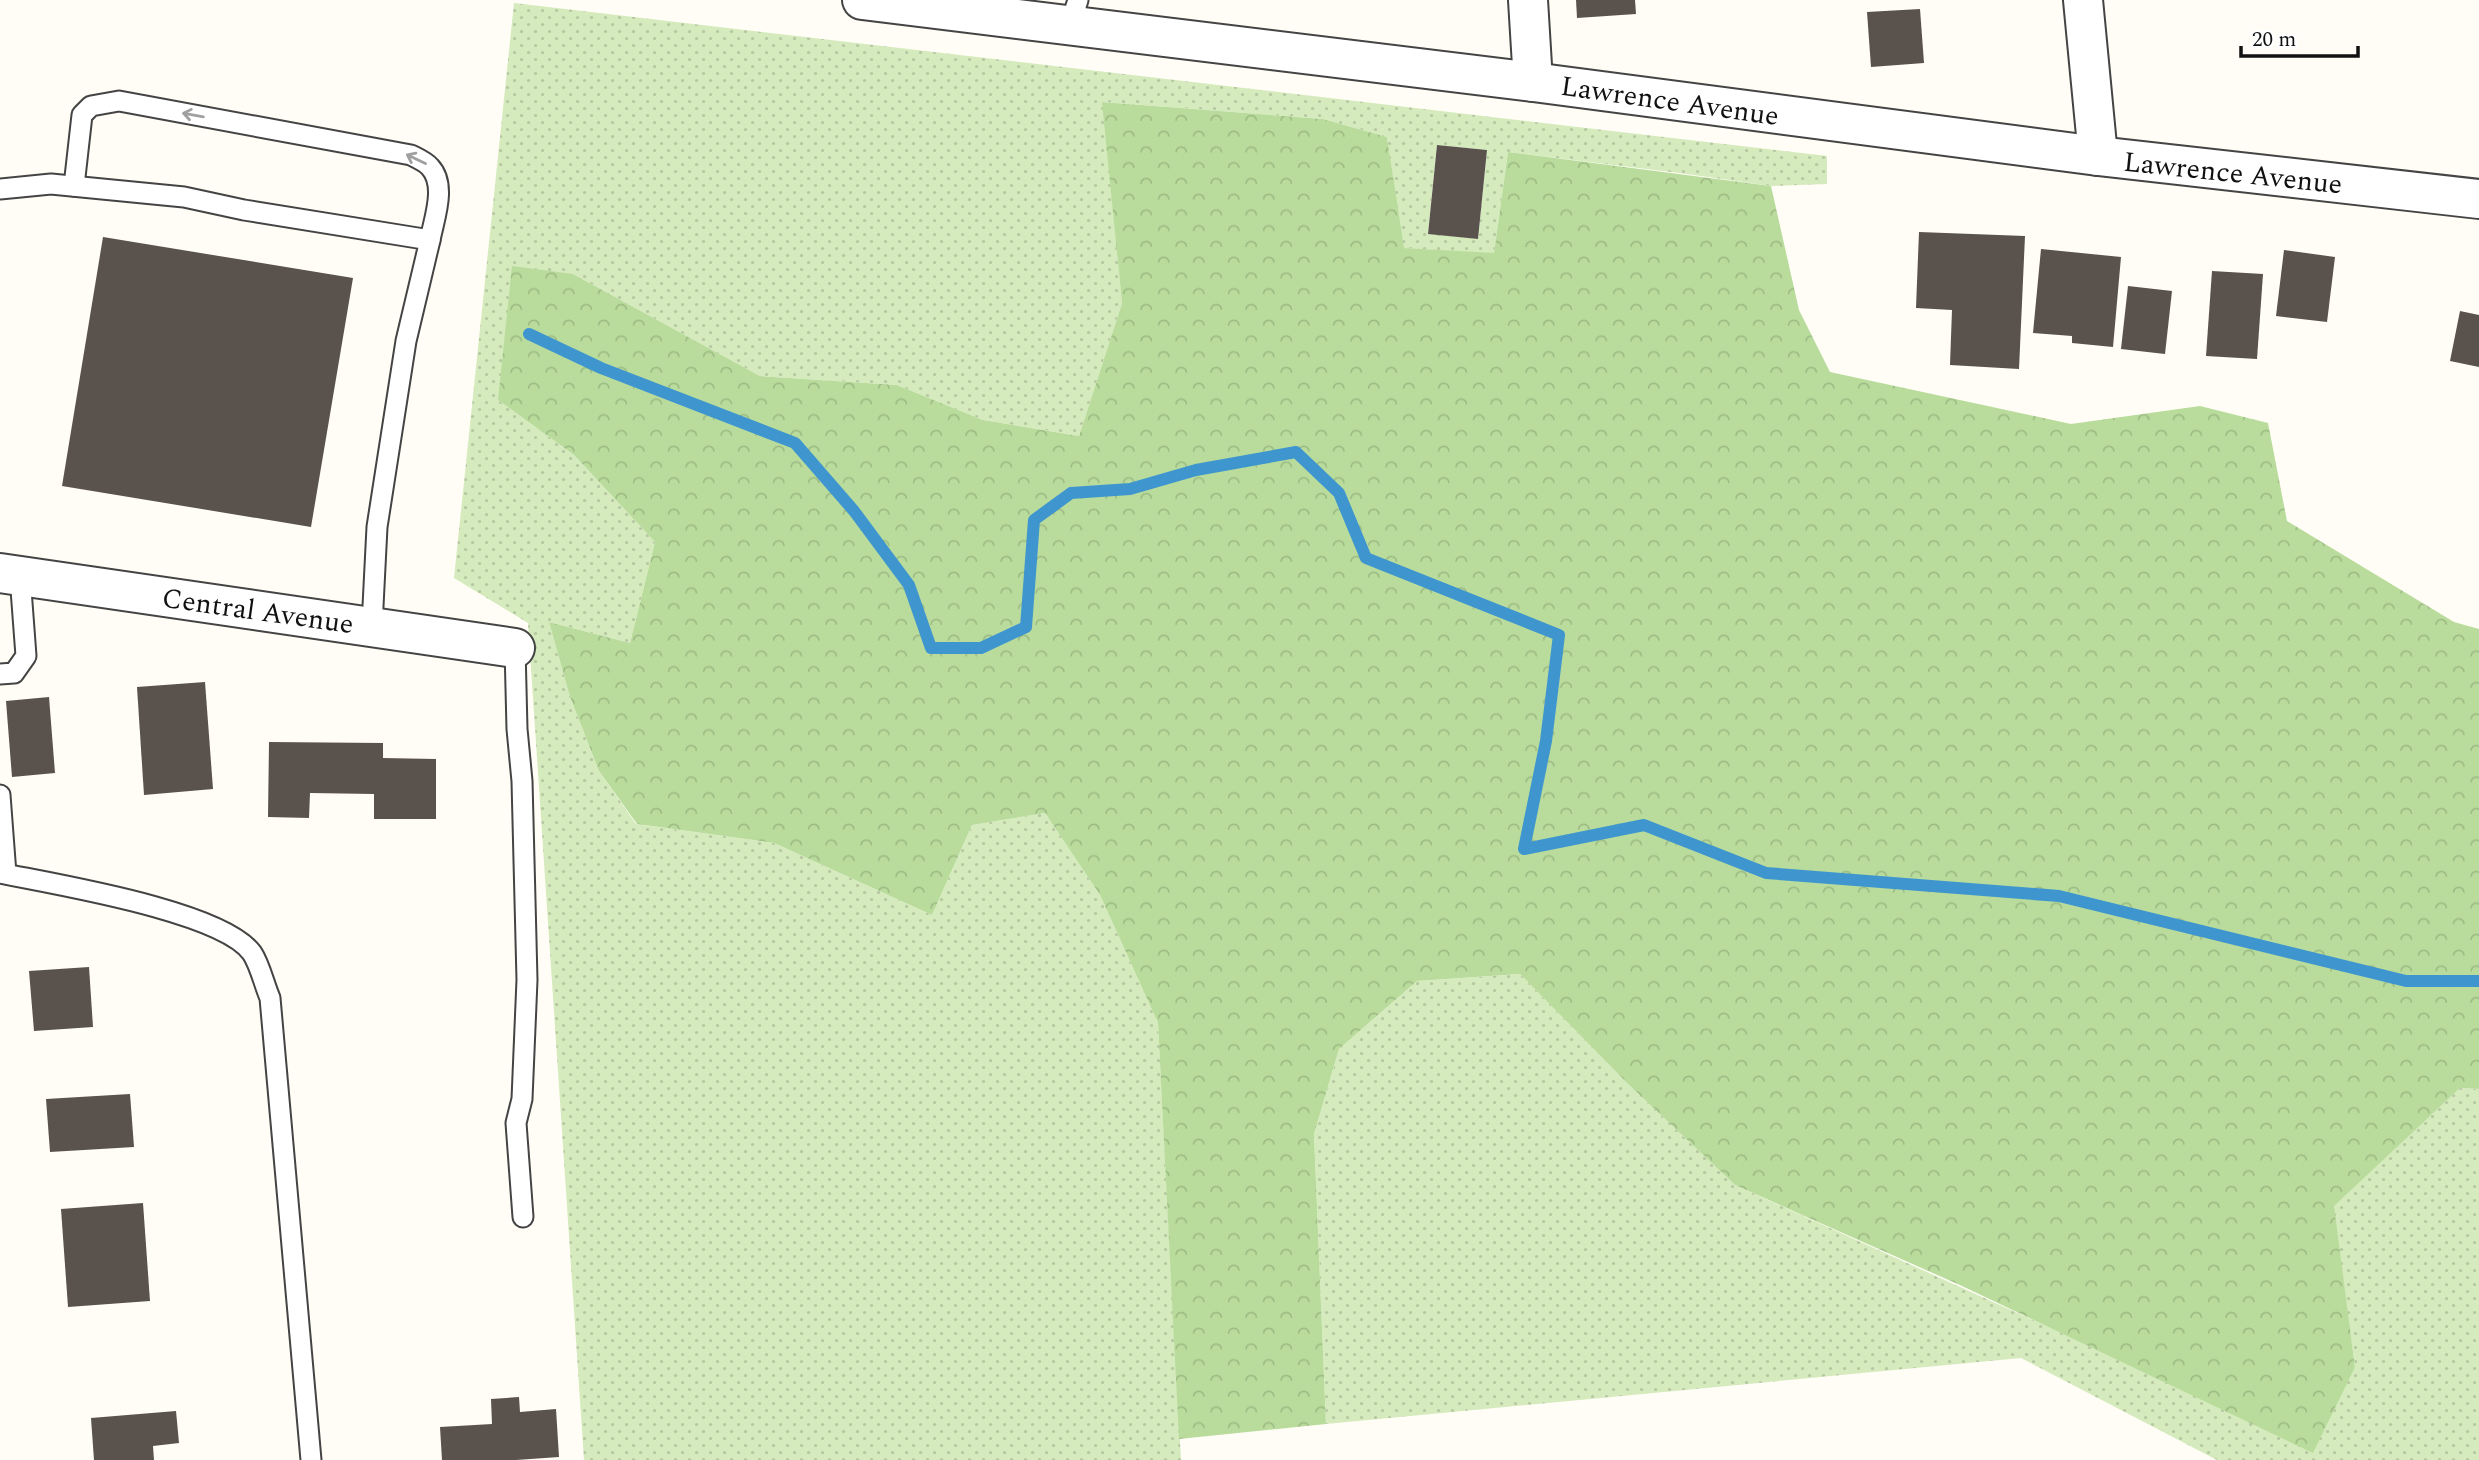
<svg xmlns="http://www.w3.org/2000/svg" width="2479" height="1460" font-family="Spectral,serif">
  <defs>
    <pattern id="grass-dots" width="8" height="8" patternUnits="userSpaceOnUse" patternTransform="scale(1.75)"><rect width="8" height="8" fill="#d5ebbd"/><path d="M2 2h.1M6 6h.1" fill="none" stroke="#b6c8a1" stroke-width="1.8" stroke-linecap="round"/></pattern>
    <pattern id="forest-crowns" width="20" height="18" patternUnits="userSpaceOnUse" patternTransform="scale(1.75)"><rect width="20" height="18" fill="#b9dc9c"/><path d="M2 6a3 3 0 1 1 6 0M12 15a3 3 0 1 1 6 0" fill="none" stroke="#9ebc85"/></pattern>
  </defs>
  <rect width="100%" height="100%" fill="#fffdf5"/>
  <g fill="url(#grass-dots)" fill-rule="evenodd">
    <path d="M514,3L1827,156V184L1771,186L1687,174L1508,152L1494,254L1403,248L1387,137L1323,119L1103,102L1122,303L1079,436L983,420L897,385L760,376L573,274L498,400L574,455L655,542L630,643L549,622L570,697L599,771L636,824L774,843L932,915L972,825L1045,813L1100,895L1158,1023L1181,1460H584L528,623L454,578ZM1437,145L1487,150L1478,239L1428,233Z"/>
    <path d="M1520,974L1628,1084L1735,1185L2130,1364L2355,1367L2333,1206L2460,1088L2479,1089V1460H2217L2021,1358L1326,1424L1314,1134L1339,1049L1417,981Z"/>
  </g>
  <path fill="url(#forest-crowns)" d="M1102,102L1323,119L1387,137L1404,248L1494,253L1508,152L1771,186L1799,310L1830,372L2071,424L2200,406L2268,423L2287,521L2454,622L2479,629V1089L2460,1088L2334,1206L2355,1367L2313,1453L1962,1286L1735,1185L1628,1084L1520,974L1417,981L1339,1049L1314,1134L1326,1424L1179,1439L1158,1023L1100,895L1045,813L972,825L932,915L774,843L637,824L599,771L570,697L549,622L630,643L655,542L574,455L498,400L512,266L573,274L760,376L897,385L983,420L1079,436L1122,303Z"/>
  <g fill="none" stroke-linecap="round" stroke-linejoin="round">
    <path stroke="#3f96cf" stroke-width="12" d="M529,334L601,368L795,443L854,511L909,585L931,648H981L1026,627L1034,520L1071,493L1130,489L1196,470L1296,452L1339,493L1366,558L1559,635L1546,741L1524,849L1644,825L1766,873L2059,896L2406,981H2479"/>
  </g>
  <g fill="#5a524d">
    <path d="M1576,0H1635L1636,14L1577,18Z"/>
    <path d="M1920,9L1924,63L1871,67L1867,12Z"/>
    <path d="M1437,145L1487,150L1478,239L1428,234Z"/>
    <path d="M1919,232L2025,236L2019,369L1950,365L1952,310L1916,308Z"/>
    <path d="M103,237L353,278L311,527L62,486Z"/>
    <path d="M2041,249L2121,257L2113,347L2072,343V336L2033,333Z"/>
    <path d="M2284,250L2335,257L2327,322L2276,316Z"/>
    <path d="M2212,271L2263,274L2257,359L2206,356Z"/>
    <path d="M2128,286L2172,291L2165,354L2121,349Z"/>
    <path d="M2460,311L2479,315V367L2450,361Z"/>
    <path d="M205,682L213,789L144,795L137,687Z"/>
    <path d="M49,697L55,773L12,777L6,701Z"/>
    <path d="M269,742L383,743V758L436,759V819H374V794L310,793L309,818L268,817Z"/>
    <path d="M89,967L93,1027L34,1031L29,971Z"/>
    <path d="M130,1094L134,1147L50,1152L46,1099Z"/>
    <path d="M143,1203L150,1301L68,1307L61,1209Z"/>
    <path d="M519,1397L520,1412L556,1409L559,1457L516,1460H442L440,1427L492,1424L491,1399Z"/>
    <path d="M176,1411L179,1443L153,1446L154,1460H94L91,1418Z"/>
  </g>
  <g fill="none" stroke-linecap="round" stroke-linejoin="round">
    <defs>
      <g id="service">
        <path d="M1070,25L1078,0"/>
        <path d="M74,186L82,115L91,106L119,101L411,155C417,158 426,162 430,167C447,185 434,219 430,240"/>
        <path d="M0,189L51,184L184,197L244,210L430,240L406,341L377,527L372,626"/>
        <path d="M515,648L517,729L522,781L527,980L522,1099L516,1123L523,1217"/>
        <path d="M0,674L14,673L26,656L20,576"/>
        <path d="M0,795L6,874"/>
        <path d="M0,873C53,884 222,911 252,953C260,965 264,984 270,998L311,1460"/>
      </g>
      <g id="minor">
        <path d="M862,0L1533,82L2098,156L2479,199"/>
        <path d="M1528,0L1533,82"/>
        <path d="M2083,0L2098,156"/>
        <path d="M0,573L515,648"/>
      </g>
    </defs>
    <use href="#service" stroke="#444" stroke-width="23"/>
    <use href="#minor" stroke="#444" stroke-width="42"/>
    <use href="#service" stroke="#fff" stroke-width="19"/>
    <use href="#minor" stroke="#fff" stroke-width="38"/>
  </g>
  <defs><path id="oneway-shaft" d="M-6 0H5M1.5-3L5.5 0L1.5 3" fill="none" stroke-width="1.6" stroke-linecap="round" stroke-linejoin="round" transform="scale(1.75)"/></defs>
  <g stroke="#a0a0a0">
    <use href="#oneway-shaft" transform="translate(193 115) rotate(-170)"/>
    <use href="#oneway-shaft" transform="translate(416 159) rotate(-154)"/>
  </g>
  <g text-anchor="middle" stroke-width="7" stroke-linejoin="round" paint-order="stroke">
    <g font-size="28" fill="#111" stroke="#fff">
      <text transform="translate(1670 100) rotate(8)" y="10">Lawrence Avenue</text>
      <text transform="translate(2233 172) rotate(6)" y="10">Lawrence Avenue</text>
      <text transform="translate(258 610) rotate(8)" y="10">Central Avenue</text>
    </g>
  </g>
  <path d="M2241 46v10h117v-10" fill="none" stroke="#111111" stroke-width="3.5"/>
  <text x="2252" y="46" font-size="21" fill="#111111" stroke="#ffffff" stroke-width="5" paint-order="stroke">20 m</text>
</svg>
